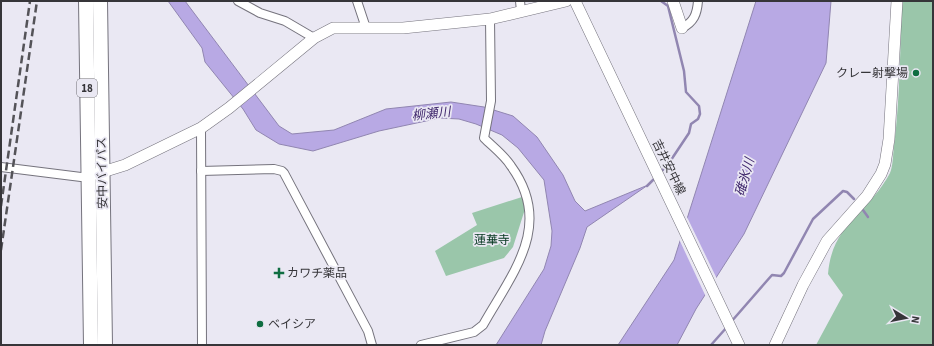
<svg xmlns="http://www.w3.org/2000/svg" width="934" height="346" font-family="'Source Sans 3','Noto Sans JP',sans-serif">
  <rect width="100%" height="100%" fill="#eae8f3"/>
  <g fill="#9ac6aa">
    <path d="M902,1H933V345H816L843,295L828,274C832,223 869,213 890,173C893,166 893,154 894,146C900,98 900,49 902,1Z"/>
    <path d="M522,197L525,209L513,247L504,258L446,276L435,251L477,225L472,213Z"/>
  </g>
  <g fill="#b8a9e4" stroke="#9186b1">
    <path d="M168,1H185L279,126L292,134L334,130L386,109L451,102L484,107L513,116L537,137L563,175L575,201L585,211L648,185L587,227L580,248L545,331L541,345H496L544,269L551,246L552,231L544,180L518,148L502,135L476,124L459,119L440,118L379,131L313,151L279,144L256,130L243,109L205,62L202,48Z"/>
    <path d="M756,1H831L826,63L744,234L696,309L677,345H618L674,260Z"/>
  </g>
  <path fill="#eae8f3" d="M686,215L717,279L706,297L679,239Z"/>
  <g fill="none" stroke-linecap="round" stroke-linejoin="round">
    <g stroke="#9186b1" stroke-width="2.5">
      <path d="M661,172L669,163L689,133L691,124L698,119L700,114L699,106L686,92L684,71L668,6L661,1"/>
      <path d="M647,186L656,177"/>
      <path d="M863,210L868,217"/>
      <path d="M731,322L772,275L781,276L784,273L813,219L843,191L847,192L854,199"/>
      <path d="M711,345L727,327"/>
    </g>
    <defs>
      <g id="street">
        <path d="M238,1L260,13L285,21L314,38"/>
        <path d="M357,1L366,28"/>
        <path d="M520,1L521,11"/>
        <path d="M682,28C694,22 697,14 698,1"/>
        <path d="M201,128L202,345"/>
        <path d="M1,167L81,177L88,176"/>
        <path d="M201,171L274,169L282,171L284,173L368,331L372,345"/>
        <path d="M421,345L474,332L483,325C513,272 554,225 511,166C504,155 493,147 484,138L491,101L490,19"/>
      </g>
      <g id="secondary">
        <path d="M575,1L739,345"/>
        <path d="M673,1L682,28"/>
        <path d="M96,174L125,165L201,128L229,108L314,38L333,28H403L490,19L566,1"/>
        <path d="M775,345L803,285L827,241L867,196L881,174L885,164L889,139L897,1"/>
      </g>
      <g id="highway">
        <path d="M86,1L91,345"/>
        <path d="M100,1L105,345"/>
      </g>
    </defs>
    <use href="#street" stroke="#75737d" stroke-width="10"/>
    <use href="#secondary" stroke="#75737d" stroke-width="12"/>
    <use href="#highway" stroke="#75737d" stroke-width="16"/>
    <use href="#street" stroke="#fff" stroke-width="8"/>
    <use href="#secondary" stroke="#fff" stroke-width="11"/>
    <use href="#highway" stroke="#fff" stroke-width="14"/>
    <g stroke="#545358" stroke-width="2.5" stroke-dasharray="8 4" stroke-linecap="butt">
      <path d="M1,206L30,1"/>
      <path d="M1,250L37,1"/>
    </g>
  </g>
  <g fill="#0f6d41" stroke="#eae8f3" stroke-width="1.5">
    <circle cx="916" cy="73" r="4"/>
    <path d="M277 267h4v4h4v4h-4v4h-4v-4h-4v-4h4z"/>
    <circle cx="260" cy="324" r="4"/>
  </g>
  <g text-anchor="middle" stroke-width="3.5" stroke-linejoin="round" paint-order="stroke">
    <rect fill="#eae8f3" stroke="#6c6b71" stroke-width="1" x="77" y="79" width="20" height="18" rx="3"/>
    <g font-size="11" font-weight="bold" fill="#363539">
      <text x="87" y="92">18</text>
    </g>
    <g font-size="12" fill="#363539" stroke="#eae8f3" text-anchor="start">
      <text x="908" y="77" text-anchor="end">クレー射撃場</text>
      <text x="287" y="277">カワチ薬品</text>
      <text x="268" y="328">ベイシア</text>
    </g>
    <g font-size="12" fill="#363539" stroke="#eae8f3">
      <text transform="translate(669 167) rotate(64)" y="4">吉井安中線</text>
      <text transform="translate(102 173) rotate(-91)" y="4">安中バイパス</text>
    </g>
    <g font-size="12" fill="#00351c" stroke="#eae8f3">
      <text x="492" y="244">蓮華寺</text>
    </g>
    <g font-size="13" font-style="italic" fill="#40286d" stroke="#eae8f3">
      <text transform="translate(431 113) rotate(-6)" y="5">柳瀬川</text>
      <text transform="translate(744 177) rotate(-74)" y="5">碓氷川</text>
    </g>
  </g>
  <rect width="934" height="346" fill="none" stroke="#363539" stroke-width="4"/>
  <g transform="translate(906 318) rotate(100)" stroke="#eae8f3" stroke-width="3" paint-order="stroke">
  <path d="M0-3L7 15L0 10L-7 15Z" fill="#363539"/>
  <text y="-6" font-size="11" font-weight="bold" text-anchor="middle" fill="#363539">N</text>
  </g>
</svg>
